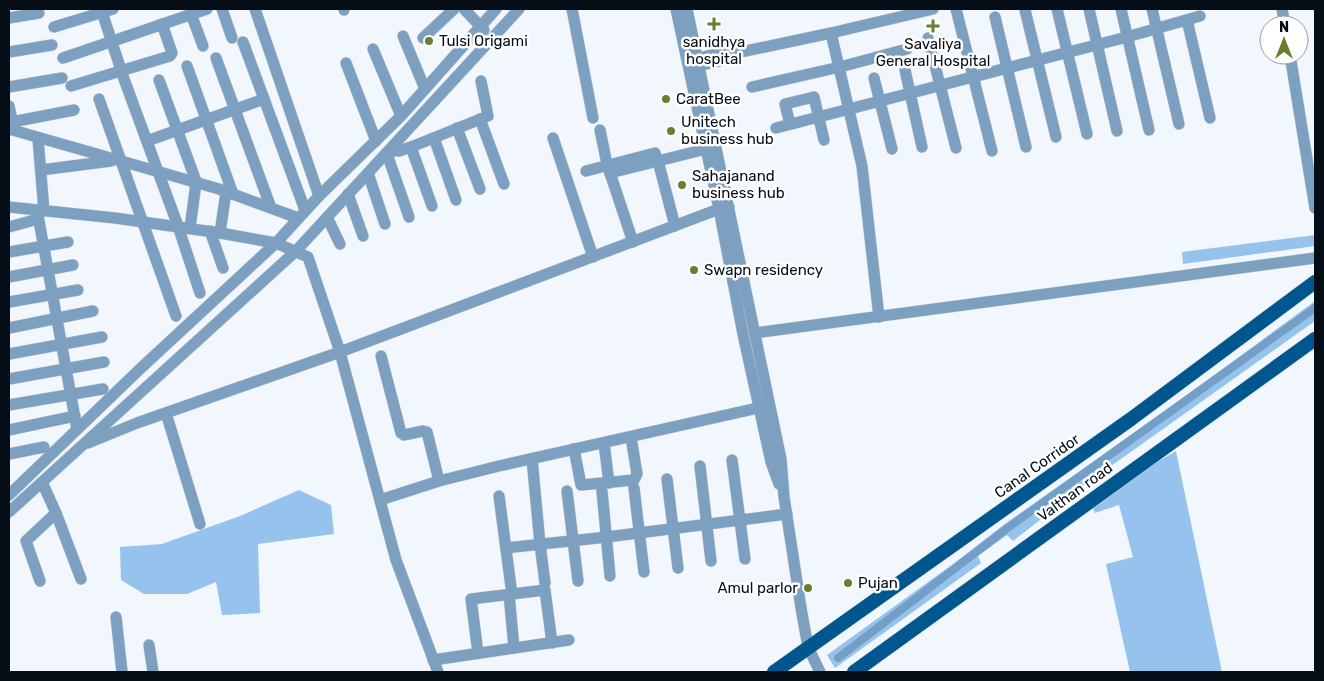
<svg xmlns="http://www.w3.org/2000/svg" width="1324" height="681" font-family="Rubik,sans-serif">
  <rect width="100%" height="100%" fill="#f1f7fd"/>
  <g fill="#96c3ed">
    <path d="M1315,235V246L1183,264L1182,252Z"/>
    <path d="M1315,301V321L1090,481L1013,541L1007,535L978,556L981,563L835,668L827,655L953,564L1006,523L1175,404Z"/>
    <path d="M1176,451L1222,672H1130L1106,564L1133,557L1119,505L1095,513L1093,508L1154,464Z"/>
    <path d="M299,490L331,505L334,534L258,544L260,613L222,615L216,582L187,594H144L121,580L120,547L162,544L240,516Z"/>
  </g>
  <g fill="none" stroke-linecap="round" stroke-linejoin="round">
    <path stroke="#739fc7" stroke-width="8" d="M838,658L1009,527L1315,308"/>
    <defs>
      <g id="minor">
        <path d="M101,9L124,79L178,226L200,293"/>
        <path d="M222,9L232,38"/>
        <path d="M255,9L319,196"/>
        <path d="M344,9V10"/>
        <path d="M464,9L484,30"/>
        <path d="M572,9L593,118"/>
        <path d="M676,9L719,209L743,334L771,462L779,484"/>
        <path d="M687,9L781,459L784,497L801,608L808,647L820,672"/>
        <path d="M956,9L992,151"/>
        <path d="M1057,9L1087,134"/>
        <path d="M1089,9L1117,131"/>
        <path d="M1121,9L1149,130"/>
        <path d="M1152,9L1179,124"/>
        <path d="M1282,9L1285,25"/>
        <path d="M1025,10L1056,137"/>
        <path d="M191,14L203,46"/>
        <path d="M995,17L1026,147"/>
        <path d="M9,18L39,13"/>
        <path d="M1187,20L1210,118"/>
        <path d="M54,27L113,9"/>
        <path d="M831,33L862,166L879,317"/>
        <path d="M403,36L425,89"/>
        <path d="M423,38L454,9"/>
        <path d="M928,38L956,148"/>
        <path d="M243,42L305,210"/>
        <path d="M373,49L401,116"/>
        <path d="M9,52L52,45"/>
        <path d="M1290,55L1315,208"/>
        <path d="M63,58L207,9"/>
        <path d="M216,58L271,208"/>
        <path d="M691,60L727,51L736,53L831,33L933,9"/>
        <path d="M346,63L376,141"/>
        <path d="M187,66L233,194"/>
        <path d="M693,67L729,59L736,53"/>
        <path d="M905,70L922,147"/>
        <path d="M874,78L892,149"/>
        <path d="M159,80L197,184"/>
        <path d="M71,86L170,56L172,53L162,24"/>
        <path d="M9,87L62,78"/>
        <path d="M752,87L840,67L907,49"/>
        <path d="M99,99L176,316"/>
        <path d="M9,106L14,129"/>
        <path d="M480,119L504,184"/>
        <path d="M12,122L74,110"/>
        <path d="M790,124L785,104L814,97L824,140"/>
        <path d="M457,128L480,189"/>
        <path d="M776,128L1127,37L1200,16"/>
        <path d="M9,129L219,189L298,218"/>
        <path d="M600,130L607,164L633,242"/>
        <path d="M434,138L456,200"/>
        <path d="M553,138L593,257"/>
        <path d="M38,139L44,211"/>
        <path d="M147,141L264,99"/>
        <path d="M411,147L432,206"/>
        <path d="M389,151H399L411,147L488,116L481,81"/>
        <path d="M387,154L409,217"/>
        <path d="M41,170L111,161"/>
        <path d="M586,171L655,153L658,161L675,226"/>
        <path d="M368,173L385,224"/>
        <path d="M610,173L706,149"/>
        <path d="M348,194L363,236"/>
        <path d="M9,207L115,218L220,233L276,243L308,257L340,352L396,560L438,672"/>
        <path d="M37,210L77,429"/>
        <path d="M327,217L340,244"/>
        <path d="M9,227L38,219"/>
        <path d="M190,228L196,183"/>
        <path d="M210,231L223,268"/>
        <path d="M220,233L226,192"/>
        <path d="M9,252L68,242"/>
        <path d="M9,277L73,265"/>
        <path d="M9,302L78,290"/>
        <path d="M9,328L93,311"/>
        <path d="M755,333L1315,258"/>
        <path d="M9,354L102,337"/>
        <path d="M381,356L401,433L404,435L423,431L427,432L439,481"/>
        <path d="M9,379L104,362"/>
        <path d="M9,405L103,389"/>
        <path d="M166,413L200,524"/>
        <path d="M9,430L75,416"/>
        <path d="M88,443L137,423L340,352L719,209L729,207"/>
        <path d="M604,443L609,483"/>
        <path d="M574,449L581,485L634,480L637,474L631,437"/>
        <path d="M9,454L44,447"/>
        <path d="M532,459L540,544L545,583"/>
        <path d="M732,460L745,559"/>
        <path d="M700,466L711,561"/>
        <path d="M667,479L678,568"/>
        <path d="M42,482L56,513L81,579"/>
        <path d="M634,488L644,572"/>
        <path d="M567,491L578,581"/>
        <path d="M602,491L610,576"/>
        <path d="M9,495L141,368L276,243L319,196L401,116L496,9"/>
        <path d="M499,496L511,587"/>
        <path d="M380,500L439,481L499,466L767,406"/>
        <path d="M9,512L296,251L519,9"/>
        <path d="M506,548L607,537L787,514"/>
        <path d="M40,581L26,541L56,513"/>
        <path d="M509,594L514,648"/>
        <path d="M116,617L122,672"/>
        <path d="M149,645L153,672"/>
        <path d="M478,653L471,599L545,590L552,643"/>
        <path d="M433,660L569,640"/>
      </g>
      <g id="major">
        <path d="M774,672L1131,419L1315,282"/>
        <path d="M854,672L1315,339"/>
      </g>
    </defs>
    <use href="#minor" stroke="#cbd2d8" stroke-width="12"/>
    <use href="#major" stroke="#cbd2d8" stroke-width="15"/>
    <use href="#minor" stroke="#7da0c0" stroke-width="11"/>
    <use href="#major" stroke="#00568f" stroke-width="14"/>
  </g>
  <g fill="#6a7e2f" stroke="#fff" stroke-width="2">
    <path d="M711.5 16.5h5v5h5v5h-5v5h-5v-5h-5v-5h5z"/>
    <path d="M930.5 18.5h5v5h5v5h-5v5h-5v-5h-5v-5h5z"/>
    <circle cx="429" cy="41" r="5"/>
    <circle cx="666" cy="99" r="5"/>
    <circle cx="671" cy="131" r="5"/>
    <circle cx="682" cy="185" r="5"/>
    <circle cx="694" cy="270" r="5"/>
    <circle cx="848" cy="583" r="5"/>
    <circle cx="808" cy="588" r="5"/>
  </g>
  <g text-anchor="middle" stroke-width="5" stroke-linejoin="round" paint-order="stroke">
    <g font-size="15" fill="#050e17" stroke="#fff" text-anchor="start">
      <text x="439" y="46">Tulsi Origami</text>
      <text x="714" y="47" text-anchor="middle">sanidhya<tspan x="714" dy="17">hospital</tspan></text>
      <text x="933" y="49" text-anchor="middle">Savaliya<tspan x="933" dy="17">General Hospital</tspan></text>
      <text x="676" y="104">CaratBee</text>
      <text x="681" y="127">Unitech<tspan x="681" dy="17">business hub</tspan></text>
      <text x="692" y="181">Sahajanand<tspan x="692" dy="17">business hub</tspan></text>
      <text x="704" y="275">Swapn residency</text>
      <text x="858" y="588">Pujan</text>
      <text x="798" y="593" text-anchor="end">Amul parlor</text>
    </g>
    <g font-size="15" fill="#050e17" stroke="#fff">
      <text transform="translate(1037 466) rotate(-35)" y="5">Canal Corridor</text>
      <text transform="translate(1075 492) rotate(-36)" y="5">Valthan road</text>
    </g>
  </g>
  <rect width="1324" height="681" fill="none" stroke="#050e17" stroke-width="20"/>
  <g transform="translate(1284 40)"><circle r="24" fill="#ffffff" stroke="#9b9fa2"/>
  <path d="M0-4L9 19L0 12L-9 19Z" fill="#6a7e2f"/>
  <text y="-8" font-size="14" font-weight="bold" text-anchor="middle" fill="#050e17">N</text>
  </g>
</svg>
